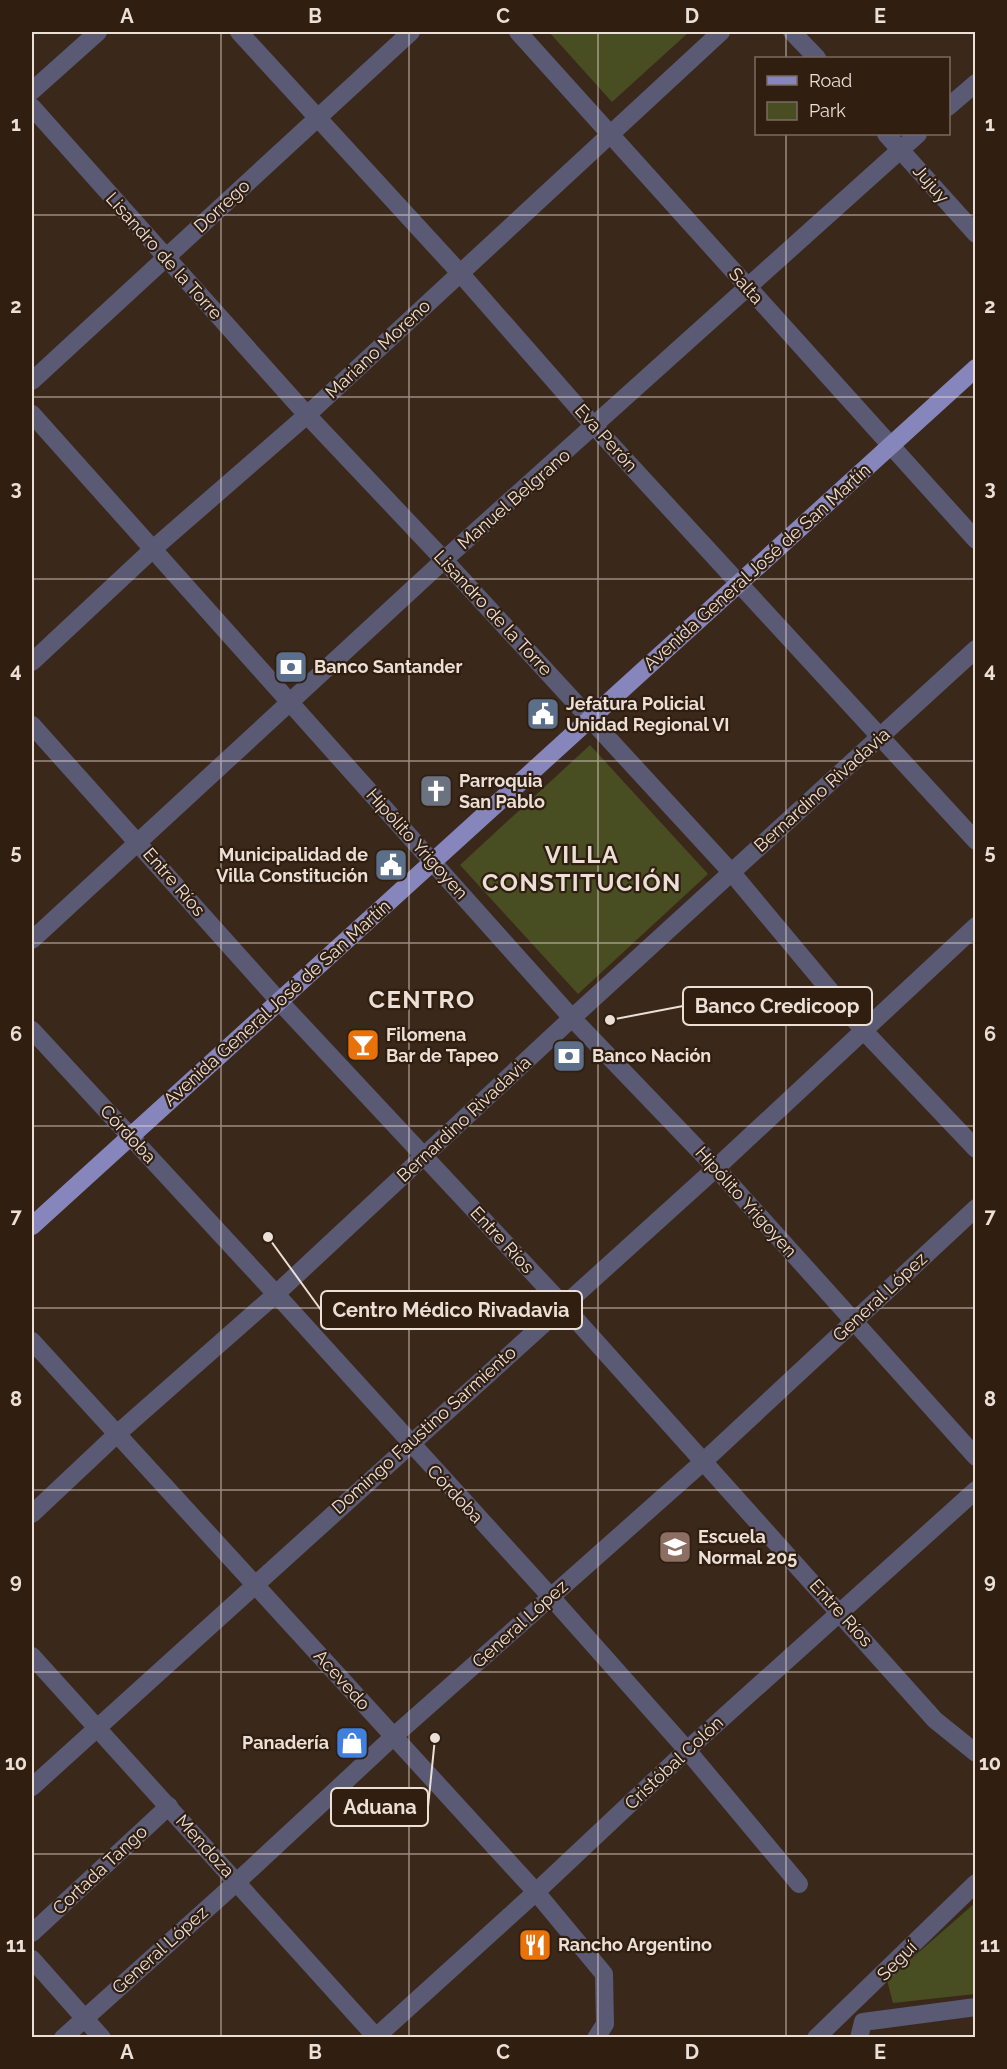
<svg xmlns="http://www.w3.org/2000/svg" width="1007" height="2069" font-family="Raleway,sans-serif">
  <rect width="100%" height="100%" fill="#3a281b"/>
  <g fill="#484e21">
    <path d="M549,32H689L612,102Z"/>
    <path d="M590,745L708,874L578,994L460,865Z"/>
    <path d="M975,1903V1994L893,2003L887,1980Z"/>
  </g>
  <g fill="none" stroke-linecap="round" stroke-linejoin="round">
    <g stroke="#5a5a75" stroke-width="18">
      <path d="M239,32L460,273L595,427L976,841"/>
      <path d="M518,32L976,540"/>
      <path d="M792,32L817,58"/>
      <path d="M32,91L98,32"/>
      <path d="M32,107L307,415L444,560L732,873L863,1030L976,1149"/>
      <path d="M948,107L976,83"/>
      <path d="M886,134L976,234"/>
      <path d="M32,381L411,32"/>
      <path d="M32,414L572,1018L716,1168L976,1457"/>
      <path d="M32,662L153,549L307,415L721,32"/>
      <path d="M32,725L279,1001L562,1304L935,1720L976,1753"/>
      <path d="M32,940L444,560L918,134"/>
      <path d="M32,1030L276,1294L551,1597L687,1750L799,1884"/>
      <path d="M32,1341L536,1892L604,1974L605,2024L596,2038"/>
      <path d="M32,1514L117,1434L276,1294L572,1018L976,649"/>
      <path d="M32,1656L377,2038"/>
      <path d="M32,1787L716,1168L976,926"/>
      <path d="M32,1933L169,1806"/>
      <path d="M32,1959L102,2038"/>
      <path d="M63,2038L238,1881L393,1737L704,1461L976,1208"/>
      <path d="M375,2038L536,1892L687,1750L976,1490"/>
      <path d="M816,2038L976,1883"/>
      <path d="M859,2038L863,2022L976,2007"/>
    </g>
    <path stroke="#8786bc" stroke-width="18" d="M32,1226L976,368"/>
  </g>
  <path fill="none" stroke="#ebdfd6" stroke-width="1.5" stroke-opacity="0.55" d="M221,32V2038M409,32V2038M598,32V2038M786,32V58M786,134V2038M32,215H976M32,397H976M32,579H976M32,761H976M32,943H976M32,1126H976M32,1308H976M32,1490H976M32,1672H976M32,1854H976"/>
  <defs>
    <symbol id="bank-square" viewBox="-11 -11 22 22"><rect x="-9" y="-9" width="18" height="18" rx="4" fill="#5c6f8a" stroke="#301e11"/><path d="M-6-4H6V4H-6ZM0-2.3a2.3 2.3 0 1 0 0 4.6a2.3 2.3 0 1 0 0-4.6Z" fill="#fff"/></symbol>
    <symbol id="civic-square" viewBox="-11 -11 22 22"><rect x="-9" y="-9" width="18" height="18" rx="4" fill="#5c6f8a" stroke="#301e11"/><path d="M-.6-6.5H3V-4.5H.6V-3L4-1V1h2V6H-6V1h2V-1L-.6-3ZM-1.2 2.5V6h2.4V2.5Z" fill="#fff"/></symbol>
    <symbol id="church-square" viewBox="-11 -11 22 22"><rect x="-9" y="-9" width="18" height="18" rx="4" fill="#6b7280" stroke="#301e11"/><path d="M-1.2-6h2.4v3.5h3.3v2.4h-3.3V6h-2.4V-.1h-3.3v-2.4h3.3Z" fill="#fff"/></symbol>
    <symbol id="bar-square" viewBox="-11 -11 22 22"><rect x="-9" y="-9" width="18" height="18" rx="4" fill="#e8710a" stroke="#301e11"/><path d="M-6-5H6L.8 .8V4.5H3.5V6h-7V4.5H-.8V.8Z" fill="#fff"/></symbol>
    <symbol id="school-square" viewBox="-11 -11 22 22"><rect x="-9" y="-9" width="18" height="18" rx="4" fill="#8d6e63" stroke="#301e11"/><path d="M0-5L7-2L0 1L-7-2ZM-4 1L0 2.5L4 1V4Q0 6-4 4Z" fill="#fff"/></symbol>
    <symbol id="shop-square" viewBox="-11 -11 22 22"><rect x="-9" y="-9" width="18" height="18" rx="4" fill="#3f7fe0" stroke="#301e11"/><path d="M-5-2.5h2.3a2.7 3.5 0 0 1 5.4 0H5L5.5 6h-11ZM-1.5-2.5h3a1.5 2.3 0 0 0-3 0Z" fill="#fff"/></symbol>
    <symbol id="restaurant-square" viewBox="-11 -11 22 22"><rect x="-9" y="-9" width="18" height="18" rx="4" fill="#e8710a" stroke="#301e11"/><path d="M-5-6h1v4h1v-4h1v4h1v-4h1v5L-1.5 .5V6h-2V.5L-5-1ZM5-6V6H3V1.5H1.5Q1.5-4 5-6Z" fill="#fff"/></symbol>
  </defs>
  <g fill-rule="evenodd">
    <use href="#bank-square" x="272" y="648" width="38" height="38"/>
    <use href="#civic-square" x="524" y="695" width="38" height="38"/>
    <use href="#church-square" x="417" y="772" width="38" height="38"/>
    <use href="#civic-square" x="372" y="846" width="38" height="38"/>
    <use href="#bar-square" x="344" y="1026" width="38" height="38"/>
    <use href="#bank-square" x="550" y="1037" width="38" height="38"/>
    <use href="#school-square" x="656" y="1528" width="38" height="38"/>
    <use href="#shop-square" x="333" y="1724" width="38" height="38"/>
    <use href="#restaurant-square" x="516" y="1926" width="38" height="38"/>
  </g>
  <g text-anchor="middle" stroke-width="4.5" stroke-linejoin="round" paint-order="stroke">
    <g font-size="18" fill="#ebdfd6" stroke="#301e11">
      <text transform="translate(931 184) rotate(49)" y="6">Jujuy</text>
      <text transform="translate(222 206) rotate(-43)" y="6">Dorrego</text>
      <text transform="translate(164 256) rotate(48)" y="6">Lisandro de la Torre</text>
      <text transform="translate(746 286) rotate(48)" y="6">Salta</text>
      <text transform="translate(378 349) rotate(-43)" y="6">Mariano Moreno</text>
      <text transform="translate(606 438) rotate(48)" y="6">Eva Perón</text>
      <text transform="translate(514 499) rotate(-41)" y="6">Manuel Belgrano</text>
      <text transform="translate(757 567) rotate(-42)" y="6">Avenida General José de San Martín</text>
      <text transform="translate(493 613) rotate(47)" y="6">Lisandro de la Torre</text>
      <text transform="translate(822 790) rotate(-42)" y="6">Bernardino Rivadavia</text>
      <text transform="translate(417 844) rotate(48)" y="6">Hipólito Yrigoyen</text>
      <text transform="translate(174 882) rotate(49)" y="6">Entre Ríos</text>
      <text transform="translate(277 1003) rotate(-42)" y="6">Avenida General José de San Martín</text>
      <text transform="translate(464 1119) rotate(-43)" y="6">Bernardino Rivadavia</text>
      <text transform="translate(128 1134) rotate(47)" y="6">Córdoba</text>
      <text transform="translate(746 1202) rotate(48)" y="6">Hipólito Yrigoyen</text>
      <text transform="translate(502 1240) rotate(47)" y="6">Entre Ríos</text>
      <text transform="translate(880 1297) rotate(-43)" y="6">General López</text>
      <text transform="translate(424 1430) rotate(-42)" y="6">Domingo Faustino Sarmiento</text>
      <text transform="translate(455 1494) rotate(47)" y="6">Córdoba</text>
      <text transform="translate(841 1613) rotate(48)" y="6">Entre Ríos</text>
      <text transform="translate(520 1624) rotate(-42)" y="6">General López</text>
      <text transform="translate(342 1680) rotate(48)" y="6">Acevedo</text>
      <text transform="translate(674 1763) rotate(-43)" y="6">Cristóbal Colón</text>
      <text transform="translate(205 1846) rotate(48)" y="6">Mendoza</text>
      <text transform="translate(100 1870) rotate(-43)" y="6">Cortada Tango</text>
      <text transform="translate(160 1950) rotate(-42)" y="6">General López</text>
      <text transform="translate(897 1961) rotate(-45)" y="6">Seguí</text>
    </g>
    <g font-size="18" font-weight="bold" fill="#ebdfd6" stroke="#301e11" text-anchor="start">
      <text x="314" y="673">Banco Santander</text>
      <text x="566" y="710">Jefatura Policial<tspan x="566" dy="21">Unidad Regional VI</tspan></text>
      <text x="459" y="787">Parroquia<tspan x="459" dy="21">San Pablo</tspan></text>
      <text x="368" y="861" text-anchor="end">Municipalidad de<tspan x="368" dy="21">Villa Constitución</tspan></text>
      <text x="386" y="1041">Filomena<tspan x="386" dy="21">Bar de Tapeo</tspan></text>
      <text x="592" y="1062">Banco Nación</text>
      <text x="698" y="1543">Escuela<tspan x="698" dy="21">Normal 205</tspan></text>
      <text x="329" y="1749" text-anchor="end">Panadería</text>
      <text x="558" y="1951">Rancho Argentino</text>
    </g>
    <g font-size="24" font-weight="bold" letter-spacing="1.5" fill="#ebdfd6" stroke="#301e11">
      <text x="582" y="863">VILLA<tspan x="582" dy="28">CONSTITUCIÓN</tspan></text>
      <text x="422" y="1008">CENTRO</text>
    </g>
  </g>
  <path fill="none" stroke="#ebdfd6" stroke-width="2" d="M610 1020L683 1006M268 1237L321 1310M435 1738L428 1807"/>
  <g fill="#ebdfd6" stroke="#301e11" stroke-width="2">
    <circle cx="610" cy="1020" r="6"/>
    <circle cx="268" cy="1237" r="6"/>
    <circle cx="435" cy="1738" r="6"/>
  </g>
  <g fill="#301e11" stroke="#ebdfd6" stroke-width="2">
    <rect x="683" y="987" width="189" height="38" rx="6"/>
    <rect x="321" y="1291" width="261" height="38" rx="6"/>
    <rect x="331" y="1788" width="97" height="38" rx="6"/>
  </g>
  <g font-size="20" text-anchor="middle" font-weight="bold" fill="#ebdfd6">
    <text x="777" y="1013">Banco Credicoop</text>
    <text x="451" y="1317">Centro Médico Rivadavia</text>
    <text x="380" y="1814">Aduana</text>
  </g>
  <rect width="1007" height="2069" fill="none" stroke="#301e11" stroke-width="66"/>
  <rect x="755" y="57" width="195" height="78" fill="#301e11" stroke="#7b6b60" stroke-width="1.5"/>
  <rect x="767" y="76" width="30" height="9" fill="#8786bc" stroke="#7b6b60" stroke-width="1.5"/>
  <text x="809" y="87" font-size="18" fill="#ebdfd6">Road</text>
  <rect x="767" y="102" width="30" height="18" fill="#484e21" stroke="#7b6b60" stroke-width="1.5"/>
  <text x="809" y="117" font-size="18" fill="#ebdfd6">Park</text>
  <rect x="33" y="33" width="941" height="2003" fill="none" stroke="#ebdfd6" stroke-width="2"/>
  <g font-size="20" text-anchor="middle" font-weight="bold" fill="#ebdfd6">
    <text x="127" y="23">A</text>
    <text x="315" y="23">B</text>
    <text x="503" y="23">C</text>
    <text x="692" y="23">D</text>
    <text x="880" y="23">E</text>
    <text x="16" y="131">1</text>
    <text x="990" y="131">1</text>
    <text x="16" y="313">2</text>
    <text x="990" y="313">2</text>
    <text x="16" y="495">3</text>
    <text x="990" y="495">3</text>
    <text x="16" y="677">4</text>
    <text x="990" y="677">4</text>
    <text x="16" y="859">5</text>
    <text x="990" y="859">5</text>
    <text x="16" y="1041">6</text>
    <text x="990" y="1041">6</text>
    <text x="16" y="1223">7</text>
    <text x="990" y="1223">7</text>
    <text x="16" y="1406">8</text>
    <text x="990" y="1406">8</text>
    <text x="16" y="1588">9</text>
    <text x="990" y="1588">9</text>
    <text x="16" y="1770">10</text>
    <text x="990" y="1770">10</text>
    <text x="16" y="1952">11</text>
    <text x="990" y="1952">11</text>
    <text x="127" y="2059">A</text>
    <text x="315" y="2059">B</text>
    <text x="503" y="2059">C</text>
    <text x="692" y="2059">D</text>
    <text x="880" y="2059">E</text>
  </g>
</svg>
